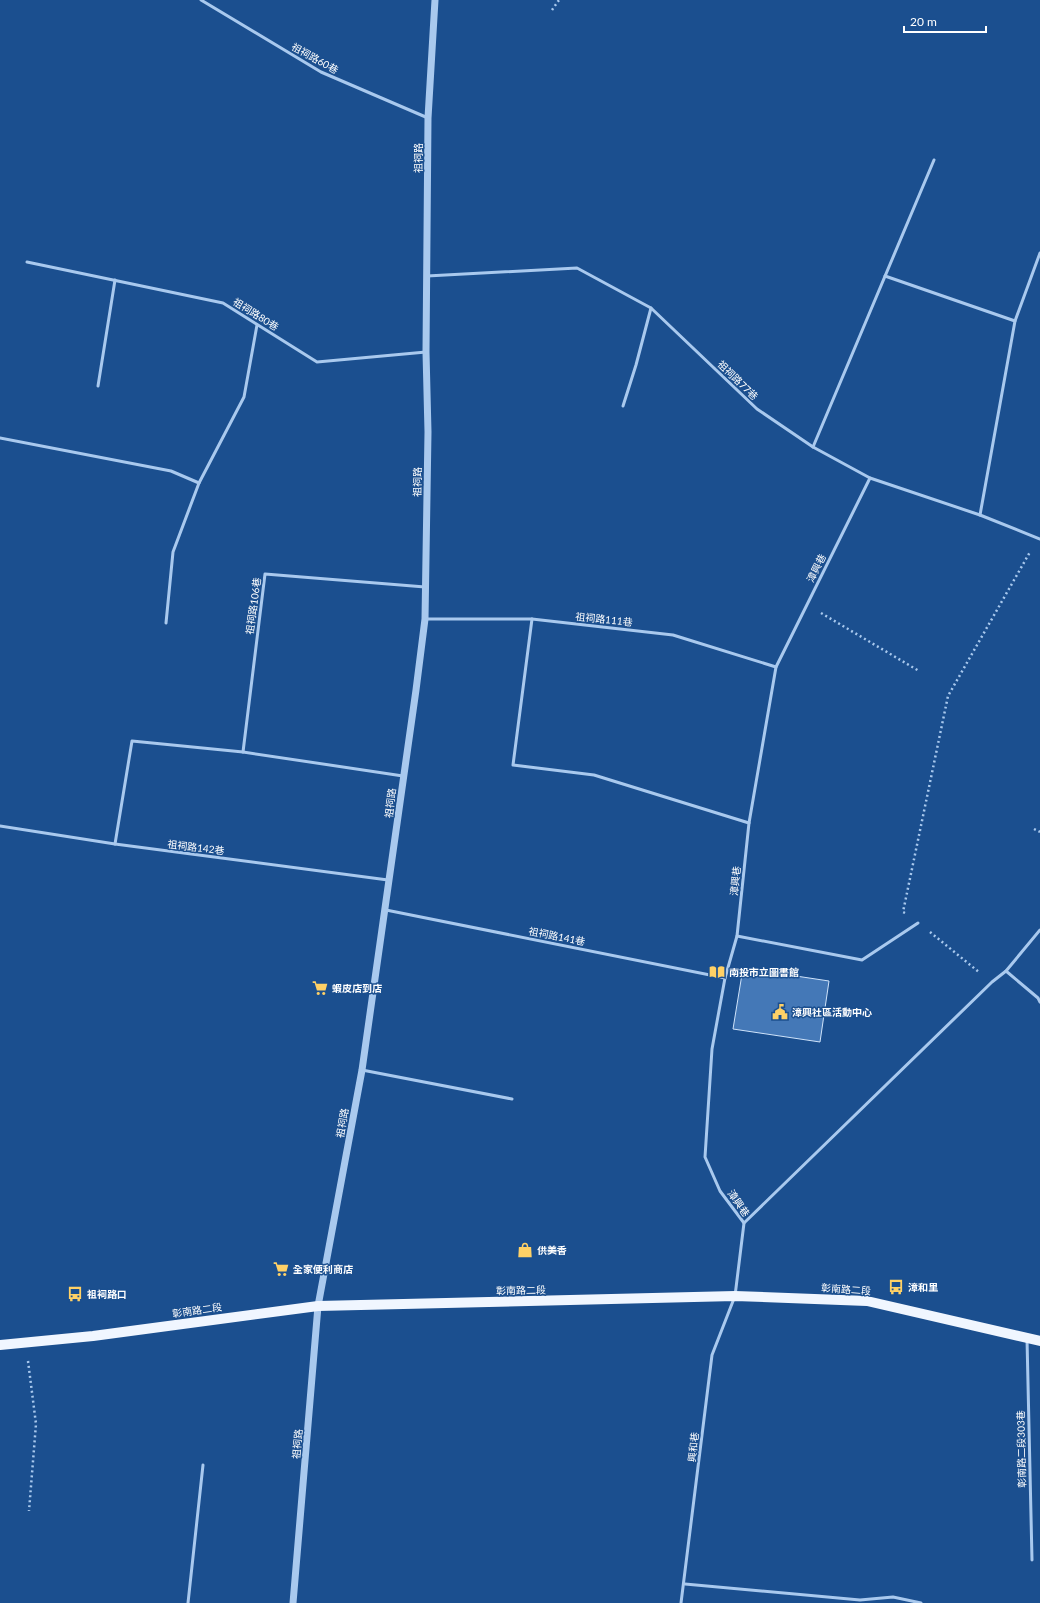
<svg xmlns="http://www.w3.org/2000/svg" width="1040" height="1603" font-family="Lato,'Noto Sans TC',sans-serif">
  <rect width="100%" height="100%" fill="#1b4f8f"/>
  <path fill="#4478b7" stroke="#cfe3fa" d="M743,968L829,981L820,1042L733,1029Z"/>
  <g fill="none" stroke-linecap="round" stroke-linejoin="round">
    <g stroke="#a9c9ee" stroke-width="2.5" stroke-dasharray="2 3" stroke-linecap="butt">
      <path d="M552,10L559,0"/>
      <path d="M821,613L919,671"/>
      <path d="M1034,829L1040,832"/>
      <path d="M905,913L903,912L948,696L1030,552"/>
      <path d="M930,932L980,973"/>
      <path d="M28,1361L36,1424L29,1511"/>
    </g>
    <g stroke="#a9c9ee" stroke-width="3">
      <path d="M201,0L321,72L428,118"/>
      <path d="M27,262L223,303L317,362L426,352"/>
      <path d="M427,276L577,268L651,308L757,409L813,447L870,478L980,515L1040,539"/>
      <path d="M885,276L1015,321"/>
      <path d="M98,386L115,280"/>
      <path d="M623,406L636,365L651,308"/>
      <path d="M0,438L171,471L199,483L244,397L257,325"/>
      <path d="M813,447L934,160"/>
      <path d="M980,515L1015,321L1040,253"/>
      <path d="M426,619H532L673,635L776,667"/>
      <path d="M532,619L513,765L594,775L749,823"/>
      <path d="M166,623L173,552L199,483"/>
      <path d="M243,752L265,574L425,587"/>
      <path d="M0,826L115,844L388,880"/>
      <path d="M115,844L132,741L243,752L403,776"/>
      <path d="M386,910L725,978"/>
      <path d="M737,936L862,960L918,923"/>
      <path d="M1006,971L1038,998L1040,1002"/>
      <path d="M362,1070L512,1099"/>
      <path d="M744,1223L992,982L1006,971L1040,930"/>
      <path d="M1027,1339L1032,1560"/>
      <path d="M685,1584L860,1600L893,1597L921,1603"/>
      <path d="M188,1603L203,1465"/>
      <path d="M681,1603L712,1355L735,1296L744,1223L720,1191L705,1157L712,1049L725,978L737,936L749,823L776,667L870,478"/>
    </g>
    <path stroke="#a9c9ee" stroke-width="7" d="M293,1603L318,1306L362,1070L416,690L425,619L428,432L426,352L428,118L435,0"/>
    <path stroke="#f0f6ff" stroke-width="10" d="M0,1345L93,1336L318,1306L735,1296L867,1301L1040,1341"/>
  </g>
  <defs>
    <symbol id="library-bare" viewBox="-9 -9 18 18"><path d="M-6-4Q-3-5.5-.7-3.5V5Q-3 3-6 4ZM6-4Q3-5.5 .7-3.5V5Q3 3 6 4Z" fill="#ffd166" stroke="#1b4f8f" stroke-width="2.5" paint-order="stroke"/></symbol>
    <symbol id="supermarket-bare" viewBox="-9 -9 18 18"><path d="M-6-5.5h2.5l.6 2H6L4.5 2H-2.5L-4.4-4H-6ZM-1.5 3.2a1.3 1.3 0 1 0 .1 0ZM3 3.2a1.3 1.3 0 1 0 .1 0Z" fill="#ffd166" stroke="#1b4f8f" stroke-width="2.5" paint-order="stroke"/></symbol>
    <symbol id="civic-bare" viewBox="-9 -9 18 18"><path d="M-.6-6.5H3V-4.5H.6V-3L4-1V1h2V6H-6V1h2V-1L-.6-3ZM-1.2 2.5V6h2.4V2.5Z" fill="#ffd166" stroke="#1b4f8f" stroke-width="2.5" paint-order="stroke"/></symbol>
    <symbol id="shop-bare" viewBox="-9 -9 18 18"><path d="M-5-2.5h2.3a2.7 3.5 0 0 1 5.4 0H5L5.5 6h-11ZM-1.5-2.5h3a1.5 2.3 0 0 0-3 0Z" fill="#ffd166" stroke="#1b4f8f" stroke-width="2.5" paint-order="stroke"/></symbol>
    <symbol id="bus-bare" viewBox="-9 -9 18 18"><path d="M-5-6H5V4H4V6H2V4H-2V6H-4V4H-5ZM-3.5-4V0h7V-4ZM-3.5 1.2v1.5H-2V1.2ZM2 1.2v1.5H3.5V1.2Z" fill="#ffd166" stroke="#1b4f8f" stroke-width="2.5" paint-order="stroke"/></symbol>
  </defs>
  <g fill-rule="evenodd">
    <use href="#library-bare" x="706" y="961" width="22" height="22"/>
    <use href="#supermarket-bare" x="309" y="977" width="22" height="22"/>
    <use href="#civic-bare" x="769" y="1001" width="22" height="22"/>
    <use href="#shop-bare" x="514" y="1239" width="22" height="22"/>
    <use href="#supermarket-bare" x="270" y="1258" width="22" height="22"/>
    <use href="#bus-bare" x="885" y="1276" width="22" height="22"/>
    <use href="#bus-bare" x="64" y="1283" width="22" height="22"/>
  </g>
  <g text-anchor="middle" stroke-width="3" stroke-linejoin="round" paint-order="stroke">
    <g font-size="10" fill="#fff" stroke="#1b4f8f">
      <text transform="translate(315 58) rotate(29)" y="4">祖祠路60巷</text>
      <text transform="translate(418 158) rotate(-90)" y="4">祖祠路</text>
      <text transform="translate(256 314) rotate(32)" y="4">祖祠路80巷</text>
      <text transform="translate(738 380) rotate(44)" y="4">祖祠路77巷</text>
      <text transform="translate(417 482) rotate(-89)" y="4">祖祠路</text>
      <text transform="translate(816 568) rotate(-63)" y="4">漳興巷</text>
      <text transform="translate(253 606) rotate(-82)" y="4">祖祠路106巷</text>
      <text transform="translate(604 619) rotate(6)" y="4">祖祠路111巷</text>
      <text transform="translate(390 803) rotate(-83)" y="4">祖祠路</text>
      <text transform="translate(196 847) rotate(7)" y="4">祖祠路142巷</text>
      <text transform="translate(735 881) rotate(-84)" y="4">漳興巷</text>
      <text transform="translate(557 936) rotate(11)" y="4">祖祠路141巷</text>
      <text transform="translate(342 1123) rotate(-80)" y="4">祖祠路</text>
      <text transform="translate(739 1203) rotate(55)" y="4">漳興巷</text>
      <text transform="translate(846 1289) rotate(4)" y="4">彰南路二段</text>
      <text transform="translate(521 1290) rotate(-1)" y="4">彰南路二段</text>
      <text transform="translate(197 1310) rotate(-8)" y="4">彰南路二段</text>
      <text transform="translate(297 1444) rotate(-85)" y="4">祖祠路</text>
      <text transform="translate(693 1447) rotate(-83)" y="4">興和巷</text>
      <text transform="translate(1021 1449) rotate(-91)" y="4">彰南路二段303巷</text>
    </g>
    <g font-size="10" font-weight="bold" fill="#fff" stroke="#1b4f8f" text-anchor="start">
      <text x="729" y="976">南投市立圖書館</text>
      <text x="332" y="992">蝦皮店到店</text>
      <text x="792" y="1016">漳興社區活動中心</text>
      <text x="537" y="1254">供美香</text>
      <text x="293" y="1273">全家便利商店</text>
      <text x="908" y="1291">漳和里</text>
      <text x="87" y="1298">祖祠路口</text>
    </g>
  </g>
  <path d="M904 26v6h82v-6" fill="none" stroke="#ffffff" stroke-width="2"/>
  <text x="910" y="26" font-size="12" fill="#ffffff" stroke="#1b4f8f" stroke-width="3" paint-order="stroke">20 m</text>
</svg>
